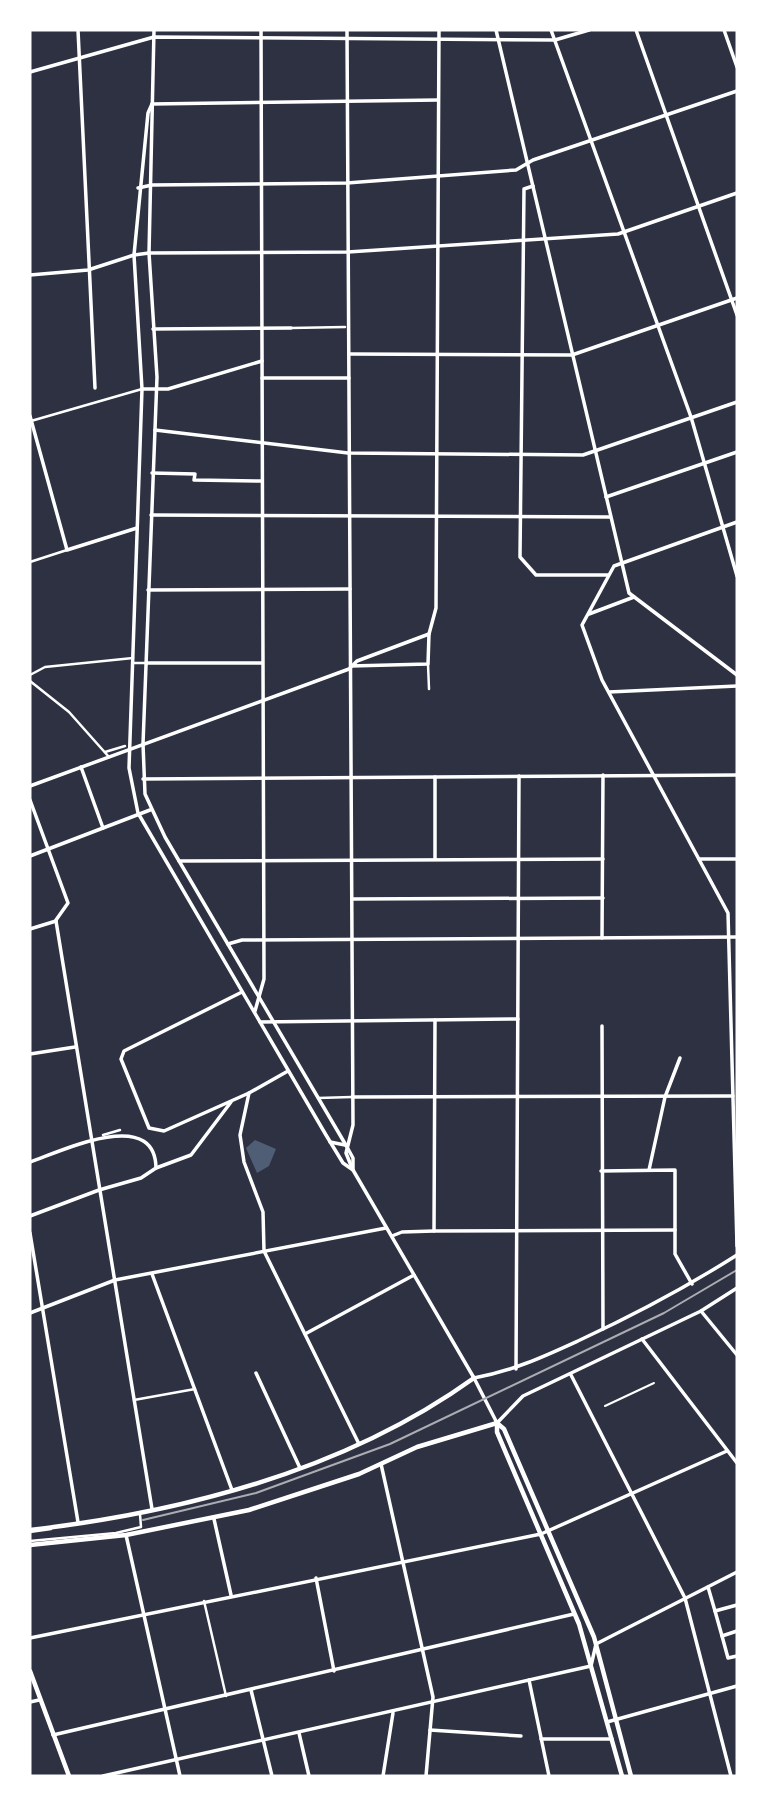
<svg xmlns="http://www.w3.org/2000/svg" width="767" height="1806" font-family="Signika,sans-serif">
  <rect width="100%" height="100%" fill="#2d3142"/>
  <path fill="#4f5d75" d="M255,1140L276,1149L269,1166L257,1173L246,1148Z"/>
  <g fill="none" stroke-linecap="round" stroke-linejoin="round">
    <path stroke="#fff" stroke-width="2" d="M605,1406L654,1383"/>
    <g stroke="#fff" stroke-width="2.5">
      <path d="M291,328L345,327"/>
      <path d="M31,421L142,389"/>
      <path d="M30,562L67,550"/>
      <path d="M133,663H146"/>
      <path d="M428,664L429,689"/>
      <path d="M30,675L45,667L133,658"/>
      <path d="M30,681L69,712L109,757"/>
      <path d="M105,752L125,746"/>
      <path d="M318,1098L352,1097"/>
      <path d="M103,1135L120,1130"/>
      <path d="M134,1400L195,1389"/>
      <path d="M30,1532L51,1529"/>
      <path d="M30,1541L116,1533L141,1527L140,1514"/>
      <path d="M204,1601L226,1696"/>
    </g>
    <g stroke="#fff" stroke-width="3.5">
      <path d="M78,30L95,388"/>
      <path d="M154,30L149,253L157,377L143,744L145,794L165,837L347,1147L353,1158V1170"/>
      <path d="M347,30L353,1125L346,1153L352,1168"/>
      <path d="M496,30L629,593L737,675"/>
      <path d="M551,30L691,417L737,576"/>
      <path d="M636,30L737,315"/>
      <path d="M724,30L737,67"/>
      <path d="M30,72L154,37L555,40L589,30"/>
      <path d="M152,104L148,113L134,255L142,389L129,768L138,813L326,1135L343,1163L353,1170L474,1378L497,1423L523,1396L701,1311L737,1288"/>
      <path d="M152,104L438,100"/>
      <path d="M533,186L524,189L520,557L536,575H608"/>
      <path d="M138,188L152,185L347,183L516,170L533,160L737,91"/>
      <path d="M30,275L88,270L134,255L149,253L348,252L618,234L737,193"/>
      <path d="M153,329L291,328"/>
      <path d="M350,354L572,355L737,298"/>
      <path d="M262,378H349"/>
      <path d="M142,389H168L262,361"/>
      <path d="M30,416L67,550L137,528"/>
      <path d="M155,430L348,453L583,455L737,402"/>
      <path d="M152,473L195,474L194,480L261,481"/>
      <path d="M606,497L737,452"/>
      <path d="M151,515L610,517"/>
      <path d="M737,522L614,566L582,625L602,680L728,913L737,1246"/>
      <path d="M148,590L350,589"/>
      <path d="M589,614L634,597"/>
      <path d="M429,634L436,608L439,30"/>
      <path d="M146,663H262"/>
      <path d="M609,692L737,686"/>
      <path d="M81,767L103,828"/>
      <path d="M143,779L737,775"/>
      <path d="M30,786L349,669L357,661L429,634L428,664L351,666"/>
      <path d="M30,800L68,903L56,920"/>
      <path d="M30,856L150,810"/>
      <path d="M435,859V777"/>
      <path d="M699,859H737"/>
      <path d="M179,861L603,859"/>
      <path d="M353,899L603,898"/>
      <path d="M56,921L152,1509"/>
      <path d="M30,929L56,921"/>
      <path d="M602,938L603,775"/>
      <path d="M228,944L242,940L737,937"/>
      <path d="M242,992L124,1051L121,1059L149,1128L164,1131L249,1093L288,1071"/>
      <path d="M255,1011L264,979L261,30"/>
      <path d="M260,1022L518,1019"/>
      <path d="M602,1026L603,1329"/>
      <path d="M30,1054L75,1047"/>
      <path d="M249,1093L240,1135L244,1162L263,1212L264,1251L359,1444"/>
      <path d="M352,1097L733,1096"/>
      <path d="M330,1142L345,1145"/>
      <path d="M30,1162C62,1151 155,1106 156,1168"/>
      <path d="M649,1170L665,1097L680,1058"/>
      <path d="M601,1171L675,1170V1254L692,1284"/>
      <path d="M30,1216L99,1190L141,1178L156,1168L191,1155L231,1102"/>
      <path d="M434,1231L435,1020"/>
      <path d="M30,1233L78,1522"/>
      <path d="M392,1236L402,1232L434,1231L675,1230"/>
      <path d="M152,1274L232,1490"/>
      <path d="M701,1311L737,1355"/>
      <path d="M30,1313L115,1280L386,1228"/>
      <path d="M305,1334L414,1275"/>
      <path d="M642,1339L737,1463"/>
      <path d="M516,1369L519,776"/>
      <path d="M256,1373L300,1468"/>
      <path d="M571,1375L685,1598L731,1776"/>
      <path d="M474,1378C513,1371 545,1356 580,1340C636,1314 685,1288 737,1255"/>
      <path d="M381,1464L433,1697L426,1776"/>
      <path d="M214,1519L231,1595"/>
      <path d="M126,1535L180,1776"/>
      <path d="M316,1578L334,1671"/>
      <path d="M708,1587L715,1611L737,1605"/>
      <path d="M715,1611L722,1636L737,1631"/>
      <path d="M722,1636L728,1658L737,1656"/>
      <path d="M30,1638L541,1534L727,1451"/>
      <path d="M529,1680L549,1776"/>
      <path d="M251,1690L272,1776"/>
      <path d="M30,1702L39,1700"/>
      <path d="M607,1722L737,1686"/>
      <path d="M430,1730L521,1736"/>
      <path d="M299,1733L309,1776"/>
      <path d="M53,1735L574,1614"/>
      <path d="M541,1739H612"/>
      <path d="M103,1776L591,1666L596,1644L737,1572"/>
      <path d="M383,1776L393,1713"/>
    </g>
    <g stroke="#fff" stroke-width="4.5">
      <path d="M497,1423L504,1429L594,1637L631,1776"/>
      <path d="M497,1424V1432L579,1624L622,1776"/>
      <path d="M30,1530C186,1512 346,1470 474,1378"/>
      <path d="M30,1545L126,1535L249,1510L359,1474L417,1447L497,1423"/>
      <path d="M30,1671L69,1776"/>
    </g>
    <path stroke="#abadb3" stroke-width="2" d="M143,1520L256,1493L390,1444L664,1313L737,1270"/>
  </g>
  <rect width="767" height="1806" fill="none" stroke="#ffffff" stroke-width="63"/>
</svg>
